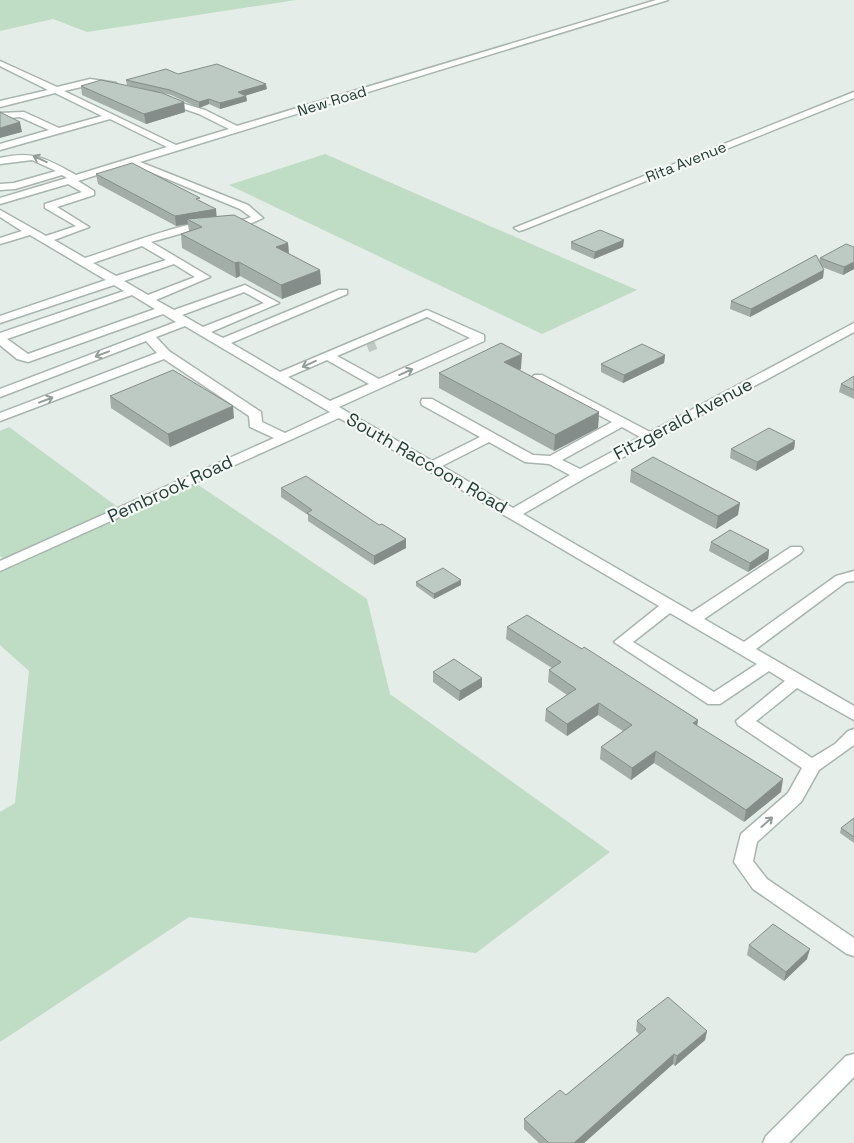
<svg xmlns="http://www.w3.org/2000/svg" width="854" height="1143" font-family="'Space Grotesk',sans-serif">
  <rect width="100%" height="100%" fill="#e5ede8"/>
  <g fill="#bfdcc4">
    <path d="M0,0H296L87,32L53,19L0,31Z"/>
    <path d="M325,154L637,290L542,334L229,185Z"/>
    <path d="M9,427L123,511L191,480L367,599L390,694L610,852L476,953L189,917L0,1042V812L15,803L29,671L0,645V567L9,563L0,556V431Z"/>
  </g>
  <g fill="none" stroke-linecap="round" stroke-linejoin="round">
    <path stroke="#bfcac4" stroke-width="13" stroke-dasharray="13 6" stroke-linecap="butt" d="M367,346L375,343"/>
    <defs>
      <g id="minor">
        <path d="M656,0H668L140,162L248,205L263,218L243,227L197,229L151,242L210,277L156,300L174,310L245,285L279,303L211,332L223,338L339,290H347V294L231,343L280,372L427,310L484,335V341L339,407L432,461L480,437L422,405L421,402L422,399H432L533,455L550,456L612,422L534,381L532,378L534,375H542L650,432L854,323V332L585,478L523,514L692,612L791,547H801L803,550L801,553L704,619L744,642L836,576L854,571V581L846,582L756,649L854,706V720L797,688L756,721L812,758L835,744L848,731L854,729V745L819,770L801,802L757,842L753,861L767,879L854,938V956L847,954L753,889L734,862L741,834L788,793L802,768L738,725L736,721L785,681L769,671L720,704H708L614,642L659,606L339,418L0,571V561L274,438L250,427L249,416L164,359L0,421V413L157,353L146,341L0,397V389L176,322L163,314L28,362L17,359L0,345V333L124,291L114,285L0,323V316L106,280L30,235L0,244V238L22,231L0,217V210L46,236L76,226L45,208V204L82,192L68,184L0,204V198L67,178L62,175L15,189L0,190V184L14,183L56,171L32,160L0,164V158C33,150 47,159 76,175L167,147L110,119L0,150V144L49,130L20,117L0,119V113L24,112L59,128L102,116L55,93L0,107V101L48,90L0,66V61L57,87L90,79L116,83V87L113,88L90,85L64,91L176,145L229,129L199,114L161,101V97L205,110L237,126ZM131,164L240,209L251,217C234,225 215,219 197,223C159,231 122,246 85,258L54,240L89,227L57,207L94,195V191L78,181ZM142,246L166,260L116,276L93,263ZM174,264L195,277L148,295L124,281ZM244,292L264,303L203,327L182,315ZM132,295L155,309L28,354L7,339ZM427,317L470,338L379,379L337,356ZM185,326L330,412L285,433L262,422L261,412L169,351L156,337ZM327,360L369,384L330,401L288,377ZM622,427L640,437L580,469L562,460ZM489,442L525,462L549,464L570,475L513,508L442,466ZM670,613L757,664L714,692L633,642Z"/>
        <path d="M854,92V98L523,230L519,231L514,228Z"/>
        <path d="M854,1054V1077L789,1143H763L766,1136L846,1056Z"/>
      </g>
    </defs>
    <use href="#minor" stroke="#a8b5ae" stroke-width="3"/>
    <use href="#minor" fill="#fff" fill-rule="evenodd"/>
  </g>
  <g fill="#a3aea9">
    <path d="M178,74L267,89L246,95L247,101L220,109L209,104L199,108L171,95L163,93L184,102L185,112L146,124L82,95L81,86L160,93L127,85L126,80Z"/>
    <path d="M96,174L201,201L216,217L288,243L289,254L320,270L321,284L282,299L240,276L236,278L182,248L181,234L189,231L188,224L176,226L98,184Z"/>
    <path d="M571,242L623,247L594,259L571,249Z"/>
    <path d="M854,247V269L843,275L822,267L823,278L750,317L730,309L731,301L819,261L820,258Z"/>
    <path d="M665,355L664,363L623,383L601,372V364Z"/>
    <path d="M521,369L519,370L599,412L598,428L554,451L439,388V373Z"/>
    <path d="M854,376V399L839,392L841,384Z"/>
    <path d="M110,396L234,418L170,447L111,408Z"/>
    <path d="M795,441L794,449L756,471L730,458L731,449Z"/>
    <path d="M631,470L738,515L716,529L630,482Z"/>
    <path d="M281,488L379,525L406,539V548L374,565L308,521V515L281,497Z"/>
    <path d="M711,542L769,550L768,559L748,572L709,551Z"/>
    <path d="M416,582L461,585L434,599L416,586Z"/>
    <path d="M507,627L582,649L698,720L697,726L781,792L744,822L654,763L631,780L600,759L601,747L623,731L598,715L567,736L545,721L546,709L567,695L548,682L549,670L552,668L506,639Z"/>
    <path d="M433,672L482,687L459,701L433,682Z"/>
    <path d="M854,818V843L840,833L841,828Z"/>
    <path d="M749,945L807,959L784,981L747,955Z"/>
    <path d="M637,1021L707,1031L705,1040L675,1066L673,1064L584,1143H539L524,1129V1119L566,1095L639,1034L636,1031Z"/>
  </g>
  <g fill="#848d89">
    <path d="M266,84L267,89L238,98V92Z"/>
    <path d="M246,96L247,101L220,109V103Z"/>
    <path d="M209,99V104L199,108V102Z"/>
    <path d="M184,102L185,112L146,124L144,114Z"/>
    <path d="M20,122L22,132L0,138V128Z"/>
    <path d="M216,209L217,220L187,219L188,224L176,226L175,216Z"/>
    <path d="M624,240L623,247L594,259L595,252Z"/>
    <path d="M288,243L289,257L276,247Z"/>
    <path d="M239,262L240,276L236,278L235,263Z"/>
    <path d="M854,262V269L843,275L844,267Z"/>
    <path d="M320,270L321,284L282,299L281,285Z"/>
    <path d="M824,270L823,278L750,317L751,309Z"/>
    <path d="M522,354L521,369L503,377L504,362Z"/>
    <path d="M665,355L664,363L623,383L624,375Z"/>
    <path d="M233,406L234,418L170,447L168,434Z"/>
    <path d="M599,412L598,428L554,451L555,435Z"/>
    <path d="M795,441L794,449L756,471L757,462Z"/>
    <path d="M740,503L738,515L716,529L718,516Z"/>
    <path d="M406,539V548L374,565V556Z"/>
    <path d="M769,550L768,559L748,572L750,563Z"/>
    <path d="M461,580V585L434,599V594Z"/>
    <path d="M482,678V687L459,701L460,691Z"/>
    <path d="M599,703L598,715L567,736V724Z"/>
    <path d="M698,720L696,732L693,723Z"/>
    <path d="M656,751L654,763L631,780L632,768Z"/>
    <path d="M783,779L781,792L744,822L746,810Z"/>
    <path d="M810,949L807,959L784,981L786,972Z"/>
    <path d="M707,1031L705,1040L675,1066L677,1056Z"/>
    <path d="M674,1054L673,1064L584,1143H574Z"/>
  </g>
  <g fill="#bdcac4" stroke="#848d89">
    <path d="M217,64L266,84L238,92L246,96L220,103L209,99L199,102L170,90L126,80L166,69L178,74Z"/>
    <path d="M101,80L162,93L184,102L144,114L81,86Z"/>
    <path d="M0,112L20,122L0,128Z"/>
    <path d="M132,163L200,198L196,199L216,209L175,216L96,174Z"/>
    <path d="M234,215L288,243L276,247L320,270L281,285L239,262L235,263L181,234L202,227L187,219Z"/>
    <path d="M600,230L624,240L595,252L571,242Z"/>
    <path d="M846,244L854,247V262L844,267L820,258Z"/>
    <path d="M816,255L824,270L751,309L731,301Z"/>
    <path d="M501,343L522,354L504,362L599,412L555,435L439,373Z"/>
    <path d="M642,344L665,355L624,375L601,364Z"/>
    <path d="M173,370L233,406L168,434L110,396Z"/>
    <path d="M854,376V390L841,384Z"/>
    <path d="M769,428L795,441L757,462L731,449Z"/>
    <path d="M653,457L740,503L718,516L631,470Z"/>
    <path d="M306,476L379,525L382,524L406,539L374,556L307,513L312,510L281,488Z"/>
    <path d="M730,530L769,550L750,563L711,542Z"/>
    <path d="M443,568L461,580L434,594L416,582Z"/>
    <path d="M527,615L582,649L584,647L698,720L693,723L783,779L746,810L656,751L632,768L601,747L632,725L599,703L567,724L546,709L576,689L549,670L561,662L507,627Z"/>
    <path d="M454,659L482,678L460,691L433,672Z"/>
    <path d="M854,818V837L841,828Z"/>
    <path d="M773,924L810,949L786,972L749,945Z"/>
    <path d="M668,997L707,1031L677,1056L674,1054L574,1143H549L524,1119L560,1090L566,1095L646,1029L637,1021Z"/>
  </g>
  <defs><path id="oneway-shaft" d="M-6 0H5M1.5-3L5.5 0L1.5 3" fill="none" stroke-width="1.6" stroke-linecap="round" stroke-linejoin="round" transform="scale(1.25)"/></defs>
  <g stroke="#929e9a">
    <use href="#oneway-shaft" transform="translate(40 159) rotate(-155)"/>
    <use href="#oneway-shaft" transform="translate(102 354) rotate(159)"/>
    <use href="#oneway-shaft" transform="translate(309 364) rotate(156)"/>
    <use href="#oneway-shaft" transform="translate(406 372) rotate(-24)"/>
    <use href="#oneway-shaft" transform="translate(46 400) rotate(-21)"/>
    <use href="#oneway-shaft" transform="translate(767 822) rotate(-42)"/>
  </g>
  <g text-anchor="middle" stroke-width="4.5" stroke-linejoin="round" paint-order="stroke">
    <g font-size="15" fill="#253d34" stroke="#f5f9f7">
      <text transform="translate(332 101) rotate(-17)" y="5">New Road</text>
      <text transform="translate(686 162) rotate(-22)" y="5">Rita Avenue</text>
    </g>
    <g font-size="18" fill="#253d34" stroke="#f5f9f7">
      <text transform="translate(683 419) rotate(-28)" y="6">Fitzgerald Avenue</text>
      <text transform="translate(427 463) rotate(30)" y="6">South Raccoon Road</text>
      <text transform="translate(170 489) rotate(-25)" y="6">Pembrook Road</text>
    </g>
  </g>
</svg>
